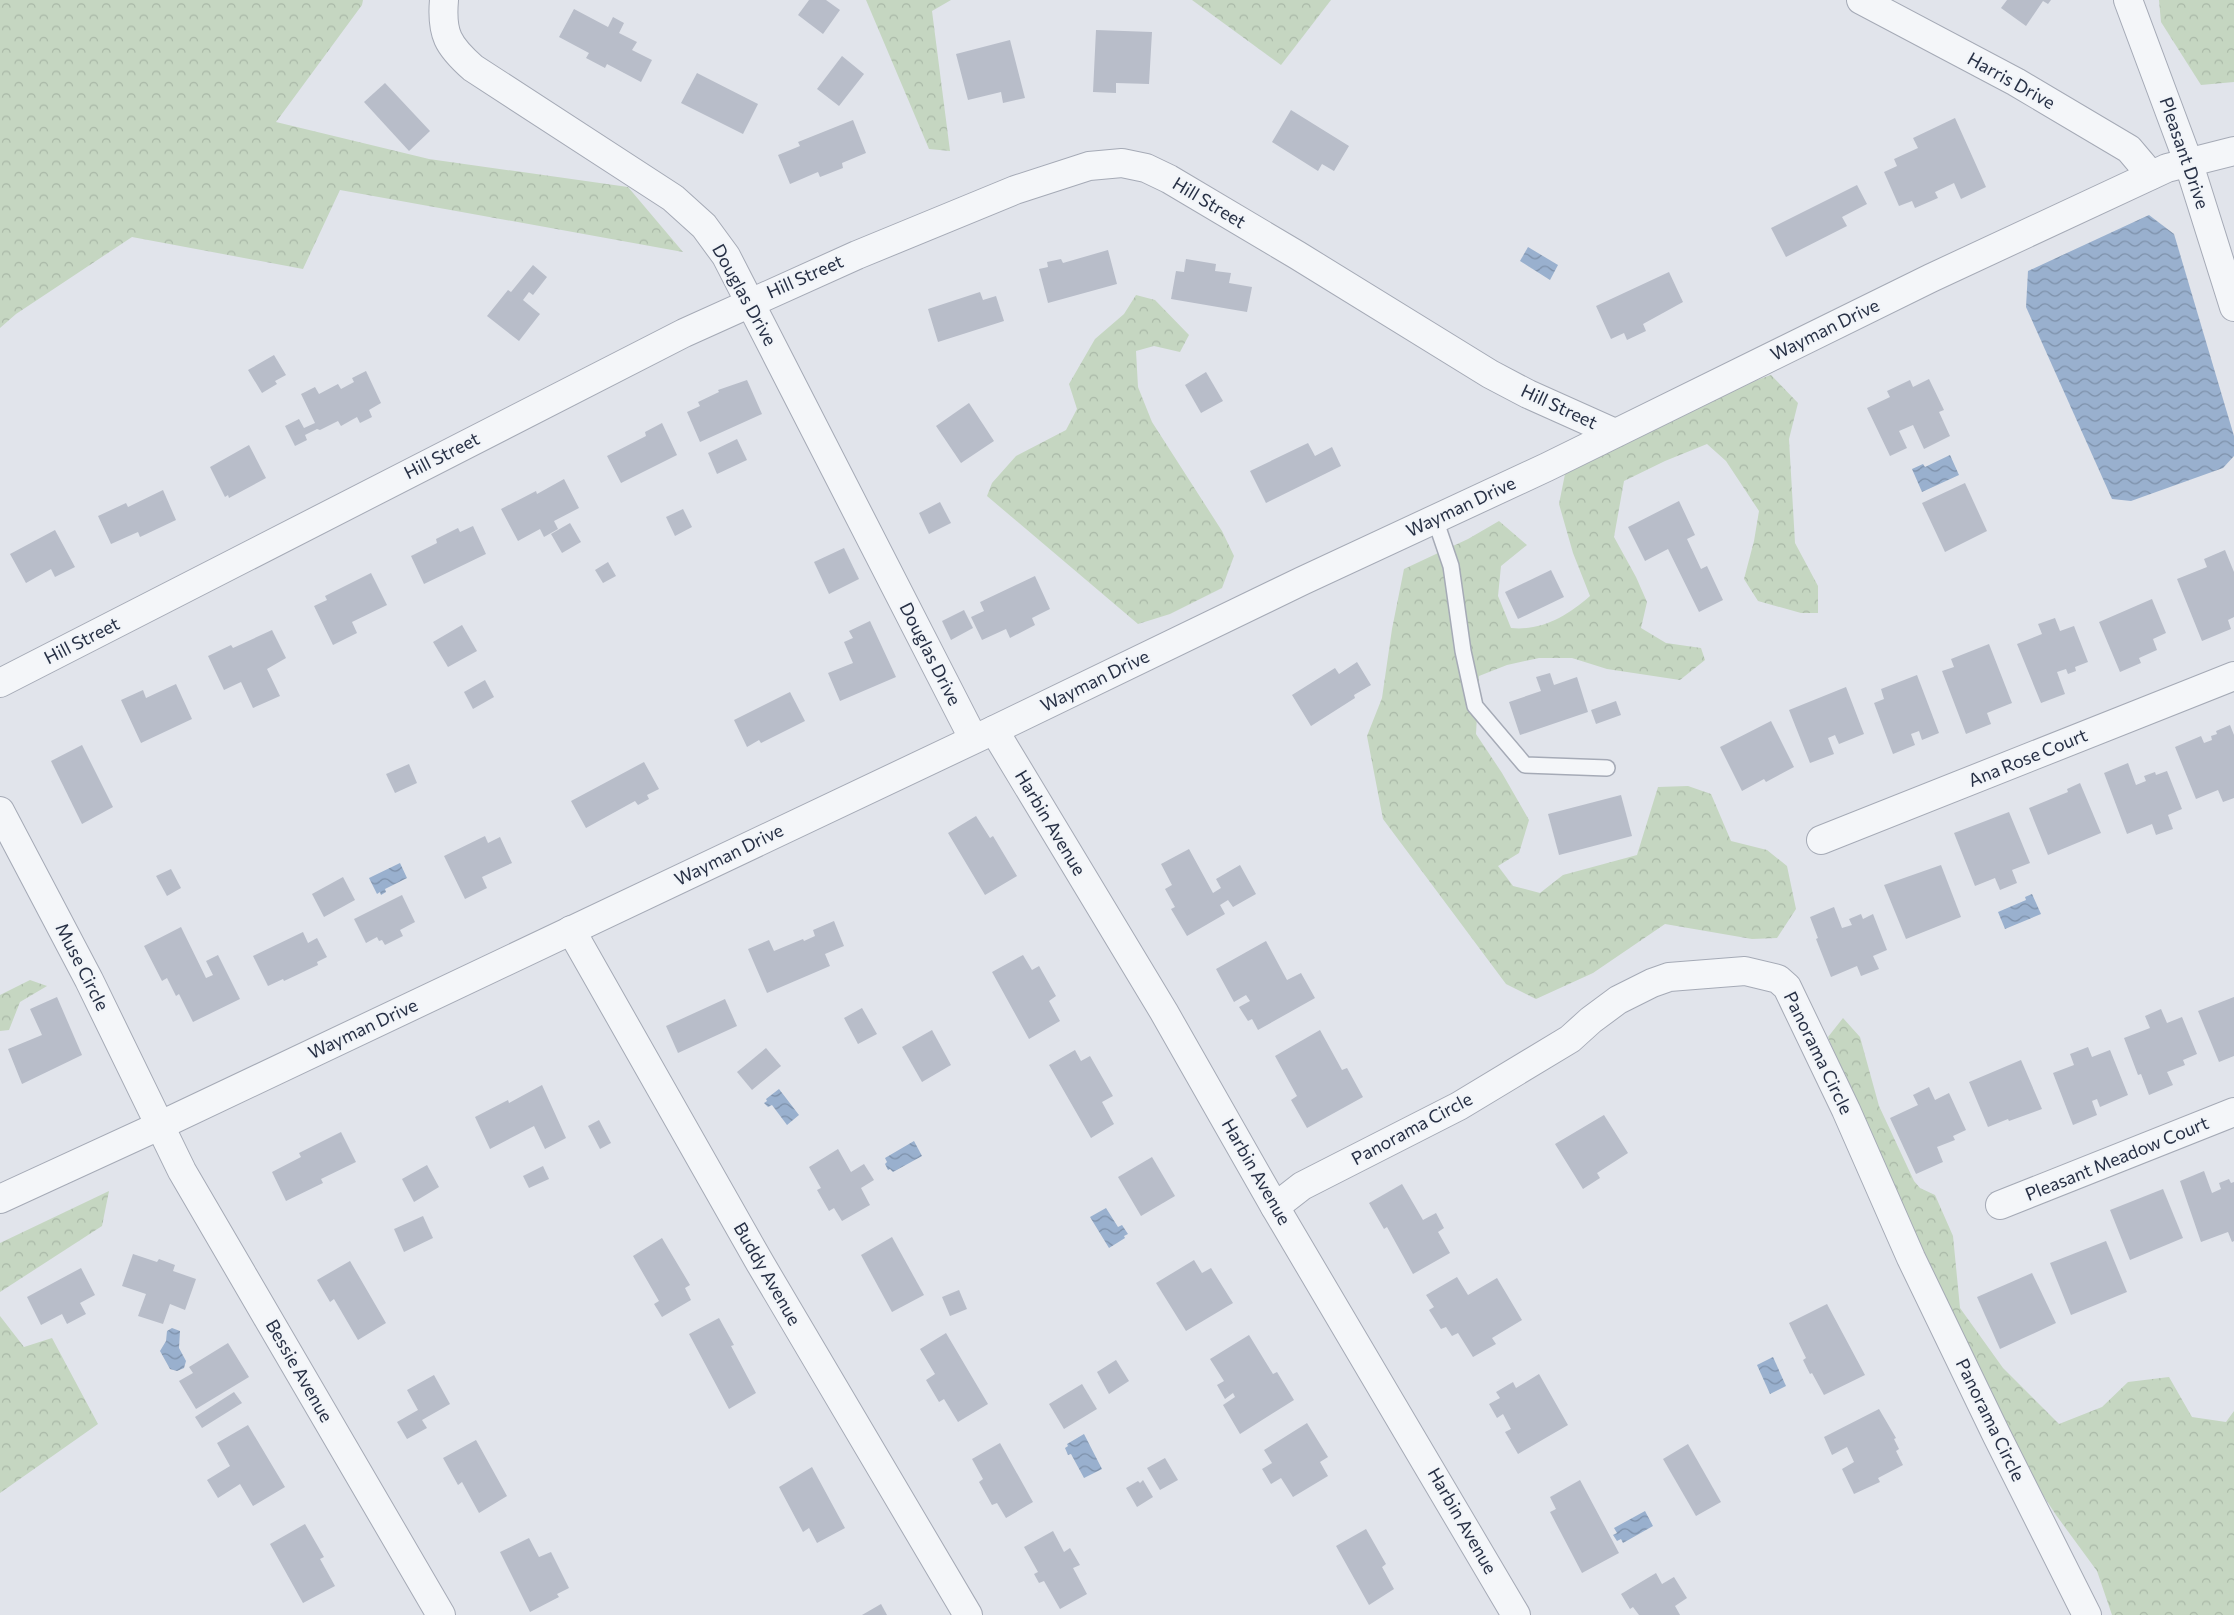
<svg xmlns="http://www.w3.org/2000/svg" width="2234" height="1615" font-family="Commissioner,sans-serif">
  <defs>
    <pattern id="forest-crowns" width="20" height="18" patternUnits="userSpaceOnUse" patternTransform="scale(1.25)"><rect width="20" height="18" fill="#c5d6c1"/><path d="M2 6a3 3 0 1 1 6 0M12 15a3 3 0 1 1 6 0" fill="none" stroke="#a9b8a7"/></pattern>
    <pattern id="water-waves" width="16" height="10" patternUnits="userSpaceOnUse" patternTransform="scale(1.25)"><rect width="16" height="10" fill="#99b0ce"/><path d="M0 5q4-4 8 0t8 0" fill="none" stroke="#7d90a9"/></pattern>
  </defs>
  <rect width="100%" height="100%" fill="#e1e4eb"/>
  <g fill="url(#forest-crowns)">
    <path d="M0,0H363L362,5L276,122L429,159L628,187L683,252L340,190L303,269L132,237L16,314L0,328Z"/>
    <path d="M866,0H951L932,11L950,151L929,149Z"/>
    <path d="M1192,0H1331L1281,65Z"/>
    <path d="M2159,0H2234V82L2201,85L2161,22Z"/>
    <path d="M1136,295L1155,300L1189,335L1180,352L1154,346L1136,351L1138,387L1152,422L1222,531L1234,556L1222,588L1170,614L1138,624L987,496L992,483L1016,456L1066,430L1077,409L1069,384L1095,339L1124,314Z"/>
    <path d="M1771,375L1798,403L1789,439L1795,543L1818,586V613H1801L1758,601L1744,579L1754,541L1759,511L1726,461L1707,444L1665,461L1624,481L1614,537L1636,577L1647,602L1641,628L1666,643L1701,648L1705,660L1680,680L1607,669L1572,658H1539L1507,665L1479,676L1476,734L1502,773L1529,820L1519,853L1498,866L1513,886L1540,893L1563,875L1637,855L1658,787L1688,786L1711,794L1731,841L1767,850L1787,866L1796,909L1777,938L1752,939L1665,924L1593,973L1536,999L1506,984L1383,819L1367,736L1382,698L1392,629L1404,569L1468,539L1499,521L1527,545L1501,566L1498,596L1511,628C1542,631 1567,616 1590,596L1573,553L1559,504L1565,474L1729,390Z"/>
    <path d="M30,980L47,986L20,1002L9,1030L0,1031V995Z"/>
    <path d="M1843,1018L1860,1037L1879,1106L1914,1181L1920,1188L1935,1195L1953,1236L1960,1308L2003,1368L2059,1424L2102,1407L2128,1382L2169,1377L2192,1417L2226,1422L2234,1411V1615H2112L2097,1571L2056,1515L2005,1437L1866,1130L1828,1037Z"/>
    <path d="M109,1191L102,1226L0,1292V1243Z"/>
    <path d="M0,1316L24,1347L52,1338L98,1424L0,1493Z"/>
  </g>
  <g fill="url(#water-waves)">
    <path d="M2149,215L2174,234L2234,436V456L2223,468L2131,501L2112,499L2026,307L2028,271Z"/>
    <path d="M1528,247L1558,265L1550,280L1520,261Z"/>
    <path d="M1950,455L1959,475L1922,492L1912,469L1923,464L1925,467Z"/>
    <path d="M400,863L407,878L385,889L386,892L381,895L380,892L377,894L369,878Z"/>
    <path d="M2032,894L2041,914L2005,929L1998,912L2026,900L2025,897Z"/>
    <path d="M779,1089L799,1115L787,1125L772,1105L768,1107L764,1103L767,1101L766,1099Z"/>
    <path d="M914,1141L922,1156L893,1172L890,1169L888,1170L885,1164L887,1162L885,1158Z"/>
    <path d="M1106,1208L1118,1227L1122,1225L1128,1234L1124,1236L1125,1238L1109,1248L1090,1217Z"/>
    <path d="M172,1328L180,1331L179,1348L186,1361L184,1368L177,1371L170,1369L160,1351L166,1341L167,1331Z"/>
    <path d="M1773,1357L1786,1386L1770,1394L1757,1365Z"/>
    <path d="M1084,1434L1102,1469L1084,1478L1071,1454L1068,1455L1065,1448L1068,1446L1067,1444Z"/>
    <path d="M1645,1511L1653,1526L1623,1543L1621,1539L1617,1541L1613,1535L1617,1533L1614,1528Z"/>
  </g>
  <g fill="#b8bdc9">
    <path d="M809,0H826L840,10L823,34L798,15Z"/>
    <path d="M2007,0H2051L2048,4L2043,1L2026,26L2001,8Z"/>
    <path d="M574,9L608,27L613,17L624,23L619,33L637,42L632,50L652,60L641,82L607,64L605,68L586,58L589,53L559,37Z"/>
    <path d="M1096,30L1152,32L1149,84L1116,83V93L1093,92Z"/>
    <path d="M1010,40L1025,98L1003,103L1001,92L968,100L956,54Z"/>
    <path d="M842,56L864,74L839,106L817,89Z"/>
    <path d="M697,73L758,104L743,134L681,103Z"/>
    <path d="M385,83L430,131L409,151L364,102Z"/>
    <path d="M1291,110L1349,146L1334,171L1322,164L1318,171L1272,142Z"/>
    <path d="M1955,118L1986,187L1961,199L1954,183L1935,192L1938,198L1915,208L1912,201L1899,206L1884,172L1897,166L1894,159L1918,148L1913,138Z"/>
    <path d="M853,120L866,153L842,163L843,168L820,177L818,172L790,184L778,155L800,146L798,142Z"/>
    <path d="M1857,185L1867,204L1842,217L1847,226L1786,257L1771,228Z"/>
    <path d="M1108,250L1117,284L1048,303L1039,269L1048,267L1047,262L1061,259L1063,263Z"/>
    <path d="M1186,259L1216,264L1215,271L1231,273L1229,283L1252,287L1247,312L1171,299L1176,271L1184,272Z"/>
    <path d="M533,265L547,277L533,295L529,292L523,300L540,314L519,341L487,316L508,290L511,292Z"/>
    <path d="M1669,272L1683,302L1643,324L1646,331L1627,340L1624,333L1611,339L1596,306Z"/>
    <path d="M980,292L983,300L996,296L1004,321L938,342L928,309Z"/>
    <path d="M274,355L286,375L275,381L277,384L262,393L248,370Z"/>
    <path d="M366,371L381,403L369,410L372,417L360,423L357,417L341,426L338,421L320,430L317,429L305,435L307,440L295,446L285,426L299,419L304,428L315,423L301,394L315,387L319,394L338,384L341,389L354,382L352,378Z"/>
    <path d="M1206,372L1223,401L1201,413L1185,385Z"/>
    <path d="M1929,379L1944,410L1939,412L1950,436L1924,449L1913,425L1899,431L1907,448L1890,456L1867,408L1890,397L1887,391L1910,380L1913,387Z"/>
    <path d="M747,380L762,414L700,442L687,412L700,406L698,402L719,392L718,390Z"/>
    <path d="M969,403L994,441L961,463L936,426Z"/>
    <path d="M662,423L677,455L621,483L607,456L646,436L645,432Z"/>
    <path d="M737,439L747,460L717,474L708,453Z"/>
    <path d="M1308,443L1315,456L1332,447L1341,466L1266,503L1250,471Z"/>
    <path d="M249,445L266,478L229,498L228,495L225,497L210,467Z"/>
    <path d="M564,479L579,508L554,521L558,529L544,537L540,529L518,541L501,509L536,491L537,494Z"/>
    <path d="M1965,483L1987,531L1945,552L1922,503Z"/>
    <path d="M163,490L176,520L140,537L138,532L111,544L98,516L126,503L128,507Z"/>
    <path d="M1679,501L1695,535L1687,539L1701,569L1707,566L1723,600L1699,612L1668,549L1645,561L1628,527Z"/>
    <path d="M940,502L951,523L929,534L919,513Z"/>
    <path d="M683,509L692,527L675,536L666,517Z"/>
    <path d="M570,523L581,542L562,553L551,534Z"/>
    <path d="M473,526L486,554L424,584L411,556L437,543L436,539L458,528L460,532Z"/>
    <path d="M55,530L75,567L55,577L51,569L26,583L10,554Z"/>
    <path d="M844,548L859,579L829,594L814,562Z"/>
    <path d="M2225,550L2234,572V617L2228,620L2231,629L2202,641L2177,579L2207,567L2204,559Z"/>
    <path d="M608,562L616,576L603,583L595,570Z"/>
    <path d="M1551,570L1564,597L1518,619L1505,592Z"/>
    <path d="M371,573L387,605L352,622L357,633L333,645L314,606L327,600L325,596Z"/>
    <path d="M1035,576L1050,609L1032,618L1035,625L1010,638L1006,629L982,640L971,617L984,611L980,602Z"/>
    <path d="M2152,599L2166,633L2153,639L2157,650L2139,658L2141,663L2120,672L2099,622Z"/>
    <path d="M964,610L973,628L951,640L942,621Z"/>
    <path d="M2055,618L2060,631L2074,626L2088,662L2075,667L2076,671L2068,674L2066,669L2057,672L2065,694L2041,703L2017,644L2042,634L2038,624Z"/>
    <path d="M870,621L896,677L840,701L828,673L853,663L844,642L853,638L849,631Z"/>
    <path d="M462,625L477,651L448,667L433,642Z"/>
    <path d="M272,630L286,658L267,669L280,696L253,708L241,682L224,690L208,656L231,645L233,648Z"/>
    <path d="M1989,644L2012,703L1987,713L1991,724L1966,734L1942,671L1954,667L1951,659Z"/>
    <path d="M1357,662L1371,685L1354,695L1355,698L1311,726L1292,695L1335,668L1339,674Z"/>
    <path d="M1550,673L1554,685L1577,677L1588,712L1520,735L1509,702L1541,691L1536,677Z"/>
    <path d="M1917,675L1939,733L1922,740L1919,731L1911,734L1915,745L1893,754L1874,703L1884,699L1881,689Z"/>
    <path d="M485,680L494,697L473,709L464,692Z"/>
    <path d="M176,684L192,719L141,743L121,700L143,690L146,698Z"/>
    <path d="M1846,687L1864,734L1839,744L1835,735L1828,738L1834,754L1810,763L1789,710Z"/>
    <path d="M790,692L805,721L761,743L759,740L747,747L734,720Z"/>
    <path d="M1616,701L1621,715L1596,724L1591,710Z"/>
    <path d="M1771,721L1794,767L1766,782L1764,779L1742,791L1720,747Z"/>
    <path d="M2230,725L2234,735V798L2223,802L2218,790L2196,799L2175,747L2201,736L2204,743L2212,740L2211,736L2217,734L2216,731Z"/>
    <path d="M82,745L113,807L82,824L51,761Z"/>
    <path d="M644,762L659,789L647,795L649,799L638,805L635,801L586,828L571,801Z"/>
    <path d="M2128,763L2136,785L2146,781L2144,776L2155,772L2156,775L2167,771L2182,809L2168,815L2173,829L2156,835L2152,824L2127,834L2104,773Z"/>
    <path d="M409,764L417,783L395,793L386,774Z"/>
    <path d="M2080,783L2101,833L2048,855L2029,808L2068,792L2067,789Z"/>
    <path d="M1621,795L1632,836L1559,855L1548,814Z"/>
    <path d="M2009,812L2030,863L2012,870L2017,883L2000,890L1995,878L1975,886L1954,833Z"/>
    <path d="M976,816L990,838L993,836L1017,876L985,895L948,833Z"/>
    <path d="M485,836L488,843L500,837L512,863L482,877L487,888L465,899L444,856Z"/>
    <path d="M1189,849L1213,893L1221,888L1216,879L1240,865L1256,894L1233,907L1228,900L1220,905L1225,914L1187,936L1171,909L1175,907L1165,889L1172,885L1161,864Z"/>
    <path d="M1941,865L1961,917L1906,939L1884,885Z"/>
    <path d="M171,869L181,888L167,896L156,876Z"/>
    <path d="M343,877L355,900L324,917L312,894Z"/>
    <path d="M402,895L415,922L400,930L403,936L385,945L382,940L379,941L377,937L366,943L354,919Z"/>
    <path d="M1834,907L1842,928L1852,925L1849,919L1861,914L1863,919L1873,914L1887,950L1873,956L1879,969L1861,976L1857,966L1831,977L1816,939L1818,938L1810,917Z"/>
    <path d="M834,921L844,946L825,954L830,966L767,993L748,949L769,940L774,951L803,939L804,941L815,936L813,930Z"/>
    <path d="M181,927L206,978L213,975L206,961L218,955L240,999L193,1022L179,994L176,996L167,978L162,981L144,946Z"/>
    <path d="M303,932L308,943L317,938L327,957L317,962L318,965L284,981L283,979L268,986L253,956Z"/>
    <path d="M1266,941L1287,980L1301,973L1315,998L1258,1030L1252,1019L1248,1021L1239,1007L1250,1001L1246,995L1234,1002L1216,969Z"/>
    <path d="M1023,955L1032,970L1039,966L1056,996L1049,1001L1060,1021L1029,1039L992,972Z"/>
    <path d="M57,997L82,1055L22,1084L8,1049L42,1035L30,1009Z"/>
    <path d="M2234,997V1056L2219,1062L2198,1011Z"/>
    <path d="M725,999L737,1026L678,1053L666,1026Z"/>
    <path d="M862,1008L877,1034L858,1044L844,1018Z"/>
    <path d="M2161,1009L2167,1023L2182,1017L2197,1054L2183,1060L2185,1065L2167,1072L2173,1085L2149,1095L2141,1074L2138,1075L2124,1038L2150,1028L2145,1016Z"/>
    <path d="M932,1030L951,1065L922,1082L902,1047Z"/>
    <path d="M1320,1030L1342,1070L1347,1068L1363,1097L1307,1128L1291,1100L1297,1096L1275,1056Z"/>
    <path d="M2088,1047L2092,1057L2110,1050L2128,1095L2100,1107L2097,1099L2092,1101L2097,1115L2073,1125L2053,1073L2074,1065L2070,1054Z"/>
    <path d="M766,1048L781,1066L752,1090L737,1072Z"/>
    <path d="M1075,1050L1081,1061L1090,1056L1113,1096L1102,1102L1114,1124L1091,1138L1049,1065Z"/>
    <path d="M2021,1060L2042,1109L2009,1121L2008,1119L1988,1127L1969,1082Z"/>
    <path d="M542,1085L566,1138L545,1149L534,1126L490,1149L475,1117L508,1100L509,1103Z"/>
    <path d="M1929,1087L1935,1100L1949,1093L1966,1130L1953,1136L1955,1140L1937,1147L1943,1162L1916,1174L1890,1118L1918,1105L1913,1095Z"/>
    <path d="M1604,1115L1628,1153L1597,1173L1600,1178L1583,1189L1555,1144Z"/>
    <path d="M599,1120L611,1143L600,1149L588,1126Z"/>
    <path d="M341,1132L356,1162L321,1179L323,1183L286,1201L272,1172L301,1157L299,1153Z"/>
    <path d="M838,1149L851,1172L864,1164L874,1180L861,1188L870,1205L842,1221L834,1208L829,1211L817,1190L821,1188L809,1167Z"/>
    <path d="M1152,1157L1175,1196L1141,1216L1118,1177Z"/>
    <path d="M427,1165L439,1187L414,1202L402,1179Z"/>
    <path d="M543,1166L549,1179L529,1188L523,1176Z"/>
    <path d="M2204,1171L2212,1193L2221,1189L2219,1183L2229,1179L2231,1183L2234,1182V1241L2232,1242L2228,1232L2201,1242L2180,1181Z"/>
    <path d="M1402,1184L1423,1220L1436,1213L1444,1228L1438,1232L1450,1253L1413,1274L1387,1227L1384,1229L1369,1203Z"/>
    <path d="M2163,1189L2183,1238L2130,1260L2110,1210Z"/>
    <path d="M423,1216L433,1238L404,1252L394,1229Z"/>
    <path d="M892,1237L924,1295L892,1312L861,1255Z"/>
    <path d="M662,1238L690,1285L685,1288L691,1300L662,1317L654,1304L659,1301L633,1256Z"/>
    <path d="M2106,1241L2127,1292L2071,1315L2050,1263Z"/>
    <path d="M133,1254L157,1262L159,1259L175,1265L173,1271L196,1279L185,1310L170,1304L163,1324L138,1316L146,1294L122,1286Z"/>
    <path d="M1194,1260L1202,1273L1211,1268L1233,1303L1186,1331L1156,1283Z"/>
    <path d="M350,1261L386,1323L358,1340L334,1299L330,1302L317,1280Z"/>
    <path d="M81,1268L95,1295L80,1303L86,1314L67,1324L62,1314L41,1325L27,1297Z"/>
    <path d="M2032,1273L2056,1323L2000,1349L1977,1297Z"/>
    <path d="M1457,1277L1468,1295L1497,1278L1522,1320L1492,1338L1496,1344L1473,1357L1458,1333L1452,1336L1446,1327L1441,1329L1429,1310L1434,1307L1426,1295Z"/>
    <path d="M959,1290L967,1309L950,1316L942,1297Z"/>
    <path d="M1827,1304L1865,1375L1824,1395L1812,1373L1810,1374L1803,1360L1806,1358L1789,1323Z"/>
    <path d="M719,1318L734,1345L731,1346L756,1393L729,1409L689,1334Z"/>
    <path d="M946,1333L988,1404L958,1422L944,1399L939,1402L926,1380L935,1374L920,1349Z"/>
    <path d="M1249,1335L1273,1374L1277,1372L1294,1400L1240,1434L1223,1405L1235,1397L1233,1393L1225,1399L1217,1385L1224,1381L1210,1359Z"/>
    <path d="M228,1343L249,1377L196,1409L179,1381L193,1373L189,1367Z"/>
    <path d="M1116,1360L1129,1381L1109,1394L1097,1372Z"/>
    <path d="M1539,1374L1568,1425L1518,1454L1505,1432L1511,1429L1503,1414L1497,1418L1489,1404L1500,1398L1496,1392L1513,1382L1516,1388Z"/>
    <path d="M434,1375L450,1404L422,1420L427,1428L407,1439L397,1422L418,1410L407,1390Z"/>
    <path d="M1082,1384L1097,1409L1064,1429L1049,1404Z"/>
    <path d="M234,1392L242,1403L202,1428L195,1417Z"/>
    <path d="M1879,1409L1896,1438L1894,1439L1899,1449L1896,1451L1903,1465L1878,1478L1880,1482L1854,1494L1842,1469L1854,1462L1847,1447L1832,1455L1824,1437Z"/>
    <path d="M1307,1423L1328,1457L1320,1462L1328,1476L1293,1497L1281,1478L1271,1484L1262,1469L1272,1463L1264,1450Z"/>
    <path d="M248,1425L285,1487L253,1506L240,1484L218,1498L207,1480L230,1466L217,1443Z"/>
    <path d="M476,1440L507,1496L479,1513L462,1482L458,1485L443,1458Z"/>
    <path d="M1000,1443L1033,1502L1006,1518L997,1503L992,1505L979,1482L983,1479L972,1459Z"/>
    <path d="M1688,1444L1721,1502L1696,1516L1663,1459Z"/>
    <path d="M1165,1458L1178,1480L1160,1490L1147,1468Z"/>
    <path d="M812,1467L845,1528L817,1543L809,1528L803,1532L779,1487Z"/>
    <path d="M1143,1480L1153,1497L1137,1507L1126,1488L1138,1481L1140,1483Z"/>
    <path d="M1580,1480L1619,1553L1582,1573L1550,1512L1556,1509L1550,1497Z"/>
    <path d="M305,1524L324,1557L320,1559L335,1586L303,1603L270,1544Z"/>
    <path d="M1366,1529L1386,1564L1382,1567L1394,1589L1369,1605L1336,1546Z"/>
    <path d="M1053,1531L1064,1552L1070,1548L1080,1565L1073,1568L1087,1594L1060,1609L1044,1581L1039,1583L1034,1574L1038,1572L1024,1547Z"/>
    <path d="M529,1538L539,1557L551,1552L569,1588L557,1594L559,1597L530,1612L500,1552Z"/>
    <path d="M1656,1573L1662,1584L1674,1577L1687,1598L1675,1606L1680,1615H1639L1633,1607L1630,1609L1621,1594Z"/>
    <path d="M881,1604L887,1615H862Z"/>
  </g>
  <g fill="none" stroke-linecap="round" stroke-linejoin="round">
    <defs>
      <path id="lane" d="M1435,519L1451,566L1463,651L1475,706L1525,765L1607,768"/>
      <g id="street">
        <path d="M444,0C441,34 448,46 473,68L673,198L704,226L726,256L973,738"/>
        <path d="M1861,0L2016,82L2129,149L2151,175"/>
        <path d="M2128,0L2188,161L2234,307"/>
        <path d="M0,683L684,333L857,255L1015,190L1089,166L1122,163L1146,168L1169,179L1297,255L1490,374L1528,394L1615,433"/>
        <path d="M994,730L1164,1012L1275,1207L1516,1615"/>
        <path d="M0,811L89,980L182,1171L441,1615"/>
        <path d="M1821,840L2234,676"/>
        <path d="M571,930L760,1263L968,1615"/>
        <path d="M0,1199L161,1125L994,730L1302,581L1547,467L1931,278L2167,168L2234,151"/>
        <path d="M2000,1205L2234,1112"/>
        <path d="M1275,1207L1302,1186L1459,1106L1570,1039L1591,1020L1618,1000L1652,983L1669,977L1745,971L1778,979L1787,987L1846,1110L1911,1258L1997,1436L2087,1615"/>
      </g>
    </defs>
    <use href="#lane" stroke="#a5aab6" stroke-width="18"/>
    <use href="#street" stroke="#a5aab6" stroke-width="30"/>
    <use href="#lane" stroke="#f4f6f9" stroke-width="15"/>
    <use href="#street" stroke="#f4f6f9" stroke-width="28"/>
  </g>
  <g text-anchor="middle" stroke-width="4" stroke-linejoin="round" paint-order="stroke">
    <g font-size="18" fill="#273045" stroke="#f1f4f8">
      <text transform="translate(2011 81) rotate(29)" y="6">Harris Drive</text>
      <text transform="translate(2184 153) rotate(71)" y="6">Pleasant Drive</text>
      <text transform="translate(1209 203) rotate(31)" y="6">Hill Street</text>
      <text transform="translate(805 277) rotate(-24)" y="6">Hill Street</text>
      <text transform="translate(744 295) rotate(61)" y="6">Douglas Drive</text>
      <text transform="translate(1825 330) rotate(-26)" y="6">Wayman Drive</text>
      <text transform="translate(1559 407) rotate(25)" y="6">Hill Street</text>
      <text transform="translate(442 456) rotate(-27)" y="6">Hill Street</text>
      <text transform="translate(1461 507) rotate(-25)" y="6">Wayman Drive</text>
      <text transform="translate(82 641) rotate(-27)" y="6">Hill Street</text>
      <text transform="translate(930 654) rotate(63)" y="6">Douglas Drive</text>
      <text transform="translate(1095 681) rotate(-26)" y="6">Wayman Drive</text>
      <text transform="translate(2028 758) rotate(-22)" y="6">Ana Rose Court</text>
      <text transform="translate(1050 823) rotate(59)" y="6">Harbin Avenue</text>
      <text transform="translate(729 855) rotate(-26)" y="6">Wayman Drive</text>
      <text transform="translate(82 967) rotate(63)" y="6">Muse Circle</text>
      <text transform="translate(363 1029) rotate(-25)" y="6">Wayman Drive</text>
      <text transform="translate(1818 1053) rotate(64)" y="6">Panorama Circle</text>
      <text transform="translate(1412 1129) rotate(-28)" y="6">Panorama Circle</text>
      <text transform="translate(2117 1159) rotate(-22)" y="6">Pleasant Meadow Court</text>
      <text transform="translate(1256 1172) rotate(60)" y="6">Harbin Avenue</text>
      <text transform="translate(767 1274) rotate(60)" y="6">Buddy Avenue</text>
      <text transform="translate(299 1371) rotate(60)" y="6">Bessie Avenue</text>
      <text transform="translate(1990 1420) rotate(64)" y="6">Panorama Circle</text>
      <text transform="translate(1462 1521) rotate(60)" y="6">Harbin Avenue</text>
    </g>
  </g>
</svg>
